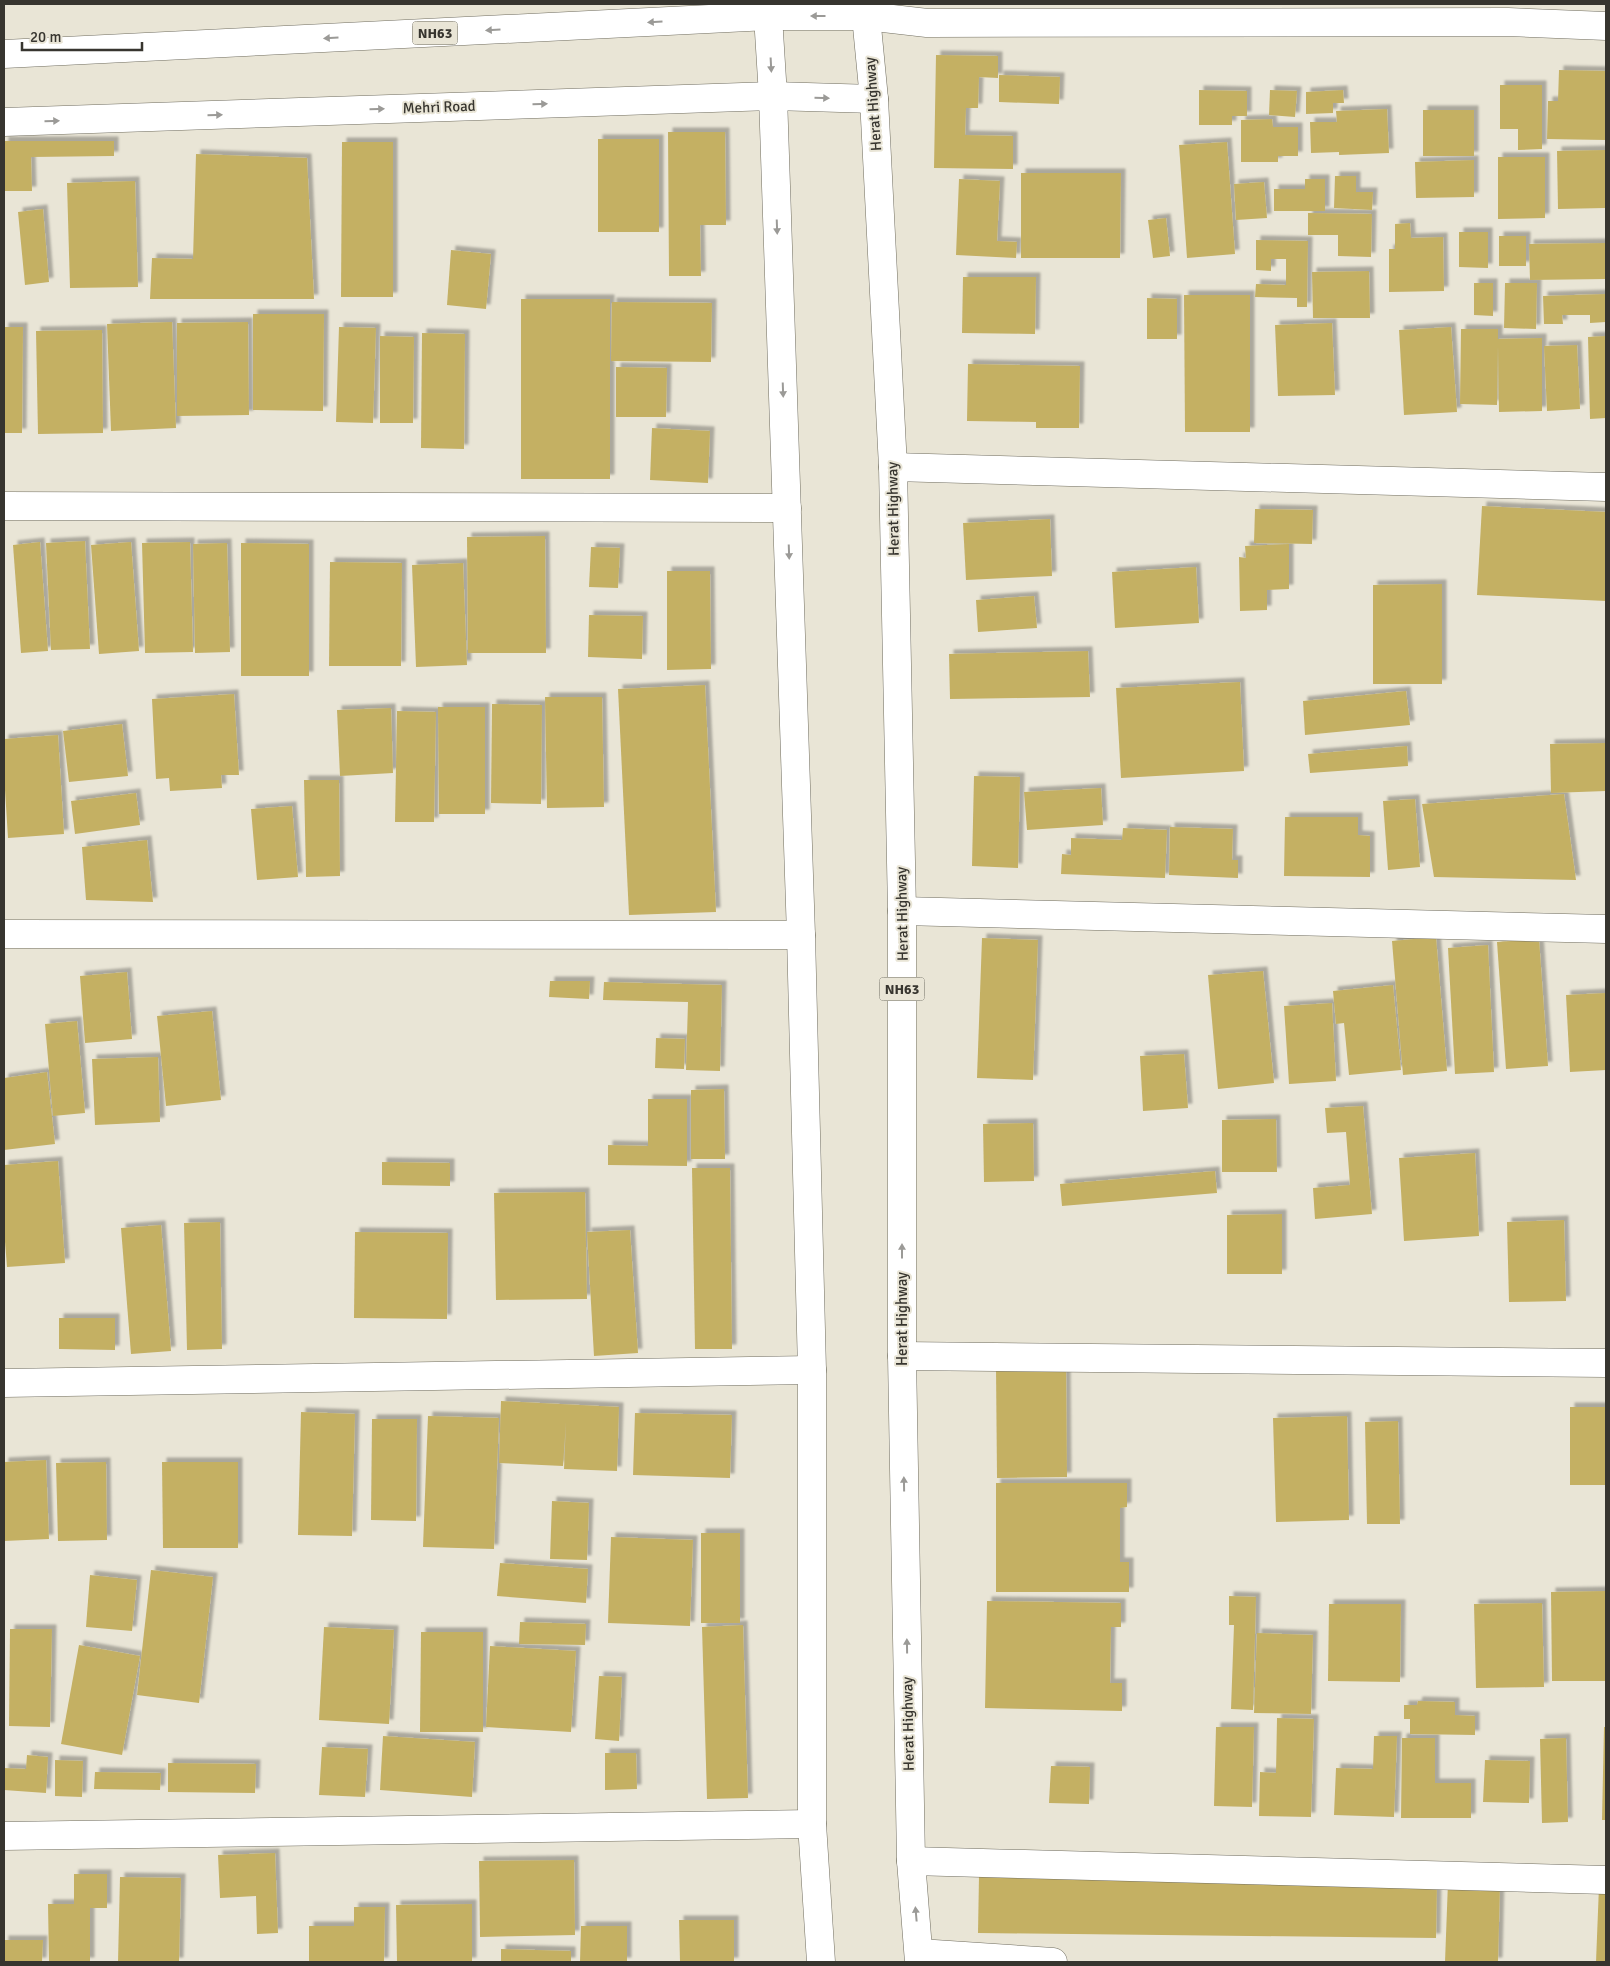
<svg xmlns="http://www.w3.org/2000/svg" width="1610" height="1966" font-family="Signika,sans-serif">
  <defs>
    <filter id="shadow"><feDropShadow dx="4.5" dy="-4.5" stdDeviation="1" flood-color="#0004"/></filter>
  </defs>
  <rect width="100%" height="100%" fill="#e9e5d6"/>
  <g fill="#c4b064" filter="url(#shadow)">
    <path d="M936,55L998,56V78L979,77L978,108H966L965,135L1013,136V169L934,168Z"/>
    <path d="M1559,70L1606,71V140L1547,139L1548,101H1558Z"/>
    <path d="M999,75L1060,77L1059,104L999,102Z"/>
    <path d="M1500,85H1542V149L1518,150V129H1500Z"/>
    <path d="M1199,90L1247,91V116H1232V125H1199Z"/>
    <path d="M1270,90L1297,91L1295,117L1269,115Z"/>
    <path d="M1343,90L1344,103H1333V113L1306,114V92Z"/>
    <path d="M1387,109L1389,153L1339,155V152L1311,153L1310,122H1337L1336,111Z"/>
    <rect x="1423" y="110" width="51" height="46"/>
    <path d="M1272,119L1273,127H1298V156H1278V162H1241V120Z"/>
    <path d="M668,132H725L726,225H700L701,276H669Z"/>
    <rect x="598" y="139" width="61" height="93"/>
    <path d="M4,141H114V156L31,157L32,191H4Z"/>
    <path d="M342,142H393V297H341Z"/>
    <path d="M1227,142L1235,254L1187,258L1179,145Z"/>
    <path d="M1605,150V208L1558,209L1557,151Z"/>
    <path d="M196,154L307,158L314,299H150L152,258L193,259Z"/>
    <path d="M1498,157H1545V218L1498,219Z"/>
    <path d="M1474,160V197L1416,198L1415,162Z"/>
    <path d="M1021,173H1121L1120,258H1021Z"/>
    <path d="M1335,176H1356V192H1373L1372,210L1334,208Z"/>
    <path d="M959,179L1000,181L997,241L1017,242L1016,258L956,255Z"/>
    <path d="M1305,179H1325V211H1274V189H1305Z"/>
    <path d="M135,181L138,287L70,288L67,183Z"/>
    <path d="M1264,182L1267,218L1236,220L1234,184Z"/>
    <path d="M43,209L49,282L25,285L18,212Z"/>
    <path d="M1308,213L1372,214L1371,257L1338,256V235H1308Z"/>
    <path d="M1166,218L1170,256L1153,258L1148,220Z"/>
    <path d="M1410,223L1411,238L1443,237L1444,291L1389,292V249H1395V224Z"/>
    <path d="M1459,232H1488V268L1459,267Z"/>
    <rect x="1499" y="236" width="27" height="30"/>
    <path d="M1256,240L1308,241L1307,307H1297V298L1255,297L1256,284L1286,285V259H1271V271L1256,270Z"/>
    <path d="M1606,243V279L1530,280L1529,244Z"/>
    <path d="M451,250L491,254L486,309L447,305Z"/>
    <path d="M1369,271L1370,318H1313L1312,272Z"/>
    <path d="M963,277H1036L1035,334L962,333Z"/>
    <path d="M1474,283H1493V316L1474,315Z"/>
    <path d="M1505,283H1537L1536,329L1504,328Z"/>
    <path d="M1606,294V322L1590,323V315H1562L1563,324H1544L1543,296Z"/>
    <path d="M1184,295H1250V432H1185Z"/>
    <path d="M1147,298L1177,299V339H1147Z"/>
    <rect x="521" y="299" width="89" height="180"/>
    <path d="M612,302L712,303L711,362L611,361Z"/>
    <path d="M253,314H324L323,411L253,410Z"/>
    <path d="M172,322L176,428L111,431L107,324Z"/>
    <path d="M248,322L249,415L177,416V323Z"/>
    <path d="M1332,323L1335,395L1278,396L1275,325Z"/>
    <path d="M4,327H23L22,433H4Z"/>
    <path d="M339,327L376,328L373,423L336,422Z"/>
    <path d="M1451,327L1457,412L1404,415L1399,330Z"/>
    <path d="M1461,329H1498V339L1542,338V411L1499,412L1498,346L1497,405L1460,404Z"/>
    <path d="M102,330L103,433L38,434L36,331Z"/>
    <path d="M422,333L465,334L464,449L421,448Z"/>
    <path d="M380,336L414,337L413,423H380Z"/>
    <path d="M1606,336V418L1590,419L1588,337Z"/>
    <path d="M1577,345L1580,409L1547,411L1544,346Z"/>
    <path d="M968,364L1080,366L1079,428H1036V422L967,421Z"/>
    <path d="M616,367L667,368L666,417H616Z"/>
    <path d="M652,428L710,431L708,483L650,480Z"/>
    <path d="M1482,506L1606,512V601L1477,595Z"/>
    <path d="M1255,509L1313,510L1312,544L1254,543Z"/>
    <path d="M1050,519L1052,576L966,580L963,523Z"/>
    <path d="M545,536L546,653H468L467,537Z"/>
    <path d="M85,541L90,649L51,650L46,543Z"/>
    <path d="M40,542L48,651L21,653L13,545Z"/>
    <path d="M131,542L139,651L99,654L91,545Z"/>
    <path d="M190,542L193,652L145,653L142,543Z"/>
    <path d="M227,543L230,652L195,653L193,544Z"/>
    <path d="M241,543L309,544V676H241Z"/>
    <path d="M1289,544V589L1267,590V610L1240,611L1239,557L1246,558L1245,546Z"/>
    <path d="M591,547L620,548L618,588L589,587Z"/>
    <path d="M330,562L402,563L401,666H329Z"/>
    <path d="M463,563L467,665L416,667L412,565Z"/>
    <path d="M1196,567L1199,623L1115,628L1112,572Z"/>
    <path d="M667,571H710L711,669L667,670Z"/>
    <path d="M1442,584V684H1373V585Z"/>
    <path d="M1034,596L1037,628L978,632L976,600Z"/>
    <path d="M589,615L643,616L642,659L588,657Z"/>
    <path d="M1088,651L1090,697L950,699L949,654Z"/>
    <path d="M1240,682L1244,771L1121,778L1116,688Z"/>
    <path d="M705,685L716,912L629,915L618,689Z"/>
    <path d="M1406,691L1410,725L1305,735L1303,701Z"/>
    <path d="M234,694L239,775H221L222,788L170,791L169,778L156,779L152,699Z"/>
    <path d="M545,697H602L604,807L547,808Z"/>
    <path d="M492,704L542,705L541,804L491,803Z"/>
    <path d="M438,707H485V814H439Z"/>
    <path d="M391,708L393,773L340,776L337,710Z"/>
    <path d="M397,711L436,712L434,822H395Z"/>
    <path d="M122,724L128,776L69,782L63,731Z"/>
    <path d="M58,735L64,834L8,838L4,774V739Z"/>
    <path d="M1606,743V791L1551,793L1550,744Z"/>
    <path d="M1407,746L1408,766L1310,773L1308,754Z"/>
    <path d="M974,776L1020,777L1018,868L972,866Z"/>
    <path d="M304,780H339L340,876L306,877Z"/>
    <path d="M1101,788L1103,825L1027,830L1024,792Z"/>
    <path d="M136,793L140,825L75,834L71,801Z"/>
    <path d="M1564,794L1576,880L1434,877L1422,804Z"/>
    <path d="M1415,799L1420,867L1388,870L1383,801Z"/>
    <path d="M292,806L298,877L257,880L251,809Z"/>
    <path d="M1285,817H1358V835L1370,836V877L1284,876Z"/>
    <path d="M1170,827L1233,829L1232,860H1238V878L1169,875Z"/>
    <path d="M1123,828L1167,830L1165,878L1061,874L1062,854L1071,855V838L1122,840Z"/>
    <path d="M147,840L153,902L86,900L82,847Z"/>
    <path d="M1436,937L1447,1071L1403,1075L1392,941Z"/>
    <path d="M982,938L1038,940L1033,1080L977,1078Z"/>
    <path d="M1539,939L1548,1066L1506,1069L1497,942Z"/>
    <path d="M1488,945L1494,1072L1455,1074L1448,948Z"/>
    <path d="M1263,971L1274,1083L1218,1089L1208,975Z"/>
    <path d="M127,972L132,1039L85,1043L80,976Z"/>
    <path d="M550,981H590L589,999L549,997Z"/>
    <path d="M604,982L722,985L720,1071L686,1070L688,1002L603,1000Z"/>
    <path d="M1393,985L1401,1070L1349,1075L1344,1023L1336,1024L1333,991Z"/>
    <path d="M1606,993V1070L1570,1072L1566,995Z"/>
    <path d="M1332,1003L1336,1081L1289,1084L1284,1006Z"/>
    <path d="M212,1011L221,1100L166,1106L157,1016Z"/>
    <path d="M77,1021L85,1113L53,1116L45,1024Z"/>
    <path d="M656,1038L685,1039L684,1069L655,1068Z"/>
    <path d="M1184,1054L1188,1108L1143,1111L1140,1056Z"/>
    <path d="M158,1057L160,1122L95,1125L92,1059Z"/>
    <path d="M47,1072L55,1144L4,1150V1078Z"/>
    <path d="M724,1089L725,1159H691V1090Z"/>
    <path d="M648,1099H687V1166L608,1165V1145L648,1146Z"/>
    <path d="M1363,1106L1372,1214L1315,1219L1313,1188L1350,1185L1346,1132L1327,1133L1325,1108Z"/>
    <path d="M1276,1119L1277,1172H1222V1120Z"/>
    <path d="M1033,1123L1034,1181L984,1182L983,1124Z"/>
    <path d="M1475,1153L1479,1236L1404,1241L1399,1158Z"/>
    <path d="M58,1161L65,1263L7,1267L4,1229V1165Z"/>
    <path d="M382,1162L450,1163V1186L382,1185Z"/>
    <path d="M692,1168H730L732,1349H695Z"/>
    <path d="M1215,1171L1217,1193L1062,1206L1060,1184Z"/>
    <path d="M585,1192L587,1299L496,1300L494,1193Z"/>
    <path d="M1282,1214V1274H1227V1215Z"/>
    <path d="M1564,1220L1566,1301L1509,1302L1507,1222Z"/>
    <path d="M220,1222L222,1349L187,1350L184,1223Z"/>
    <path d="M161,1225L171,1351L131,1354L121,1228Z"/>
    <path d="M630,1230L638,1353L594,1356L587,1232Z"/>
    <path d="M355,1232L448,1233L447,1319L354,1318Z"/>
    <path d="M59,1318H115V1350L59,1349Z"/>
    <path d="M996,1367H1066L1067,1477L997,1478Z"/>
    <path d="M501,1401L619,1407L617,1471L564,1469L566,1422L563,1466L499,1463Z"/>
    <rect x="1570" y="1407" width="36" height="78"/>
    <path d="M301,1412L355,1414L352,1536L298,1535Z"/>
    <path d="M635,1413L732,1415L730,1478L633,1475Z"/>
    <path d="M428,1416L499,1418L494,1549L423,1547Z"/>
    <path d="M1347,1416L1349,1520L1276,1522L1273,1418Z"/>
    <path d="M372,1419H417L416,1521L371,1520Z"/>
    <path d="M1398,1421L1400,1524H1367L1365,1422Z"/>
    <path d="M46,1460L49,1539L4,1541V1462Z"/>
    <path d="M106,1462L107,1540L58,1541L56,1463Z"/>
    <path d="M162,1462H238V1548H163Z"/>
    <path d="M996,1483H1127V1507L1120,1508V1562H1129V1592H996Z"/>
    <path d="M552,1501L589,1503L587,1560L550,1559Z"/>
    <rect x="701" y="1533" width="39" height="90"/>
    <path d="M611,1537L693,1540L690,1626L608,1623Z"/>
    <path d="M500,1563L588,1569L586,1603L497,1596Z"/>
    <path d="M151,1570L213,1577L199,1703L137,1695Z"/>
    <path d="M90,1575L137,1580L132,1631L86,1627Z"/>
    <path d="M1606,1591V1681H1552L1551,1592Z"/>
    <path d="M1229,1596L1256,1597L1253,1710L1231,1709L1234,1625H1229Z"/>
    <path d="M987,1601L1121,1603V1627H1111L1110,1683H1122V1711L985,1708Z"/>
    <path d="M1542,1603L1544,1687L1476,1688L1474,1604Z"/>
    <path d="M1329,1604H1401L1400,1682L1328,1681Z"/>
    <path d="M520,1622L586,1624L585,1645L519,1644Z"/>
    <path d="M743,1625L748,1798L707,1799L702,1627Z"/>
    <path d="M324,1627L394,1630L389,1724L319,1720Z"/>
    <path d="M10,1629H52L50,1727L9,1726Z"/>
    <path d="M421,1632H483V1732H420Z"/>
    <path d="M1257,1633L1313,1635L1311,1714L1254,1713Z"/>
    <path d="M79,1645L140,1656L122,1755L61,1744Z"/>
    <path d="M490,1646L576,1651L571,1732L486,1727Z"/>
    <path d="M599,1676L622,1677L619,1741L595,1739Z"/>
    <path d="M1418,1701L1455,1702V1715L1475,1716V1735L1410,1734V1719H1404V1705H1417Z"/>
    <path d="M1277,1718L1314,1719L1311,1817L1259,1816L1260,1772L1276,1773Z"/>
    <path d="M1216,1727H1254L1252,1807L1214,1806Z"/>
    <path d="M1604,1727H1606V1820H1602Z"/>
    <path d="M383,1736L475,1742L472,1797L380,1790Z"/>
    <path d="M1374,1736H1397L1394,1817L1334,1815L1336,1768L1373,1769Z"/>
    <path d="M1402,1738H1435V1783H1471V1818H1401Z"/>
    <path d="M1566,1738L1568,1822L1542,1823L1540,1739Z"/>
    <path d="M322,1747L368,1749L365,1797L319,1795Z"/>
    <path d="M605,1753H636L637,1789L605,1790Z"/>
    <path d="M27,1755L48,1757L46,1793L4,1790V1768L26,1769Z"/>
    <path d="M55,1760L83,1761L82,1797L55,1796Z"/>
    <path d="M1485,1760L1530,1761L1529,1803L1483,1802Z"/>
    <path d="M168,1763L256,1764L255,1793L168,1792Z"/>
    <path d="M1051,1766L1090,1767L1089,1804L1049,1803Z"/>
    <path d="M95,1772L161,1773L160,1790L94,1789Z"/>
    <path d="M275,1853L278,1933L257,1934L256,1896L220,1898L218,1855Z"/>
    <path d="M574,1860L575,1935L480,1937L479,1861Z"/>
    <path d="M74,1874H107V1908H90V1962H49L48,1904H74Z"/>
    <path d="M979,1876L1437,1882L1436,1938L978,1933Z"/>
    <path d="M120,1877L181,1878L179,1962H118Z"/>
    <path d="M1448,1882L1500,1883L1498,1962H1445Z"/>
    <path d="M1599,1886H1606V1962H1596Z"/>
    <path d="M472,1904V1962H397L396,1905Z"/>
    <path d="M354,1907H385L384,1962H309V1926H354Z"/>
    <path d="M679,1920H734V1962H680Z"/>
    <path d="M581,1926H627V1962H580Z"/>
    <path d="M4,1940H43L42,1962H4Z"/>
    <path d="M501,1949L571,1951V1962H501Z"/>
  </g>
  <g fill="none" stroke-linecap="round" stroke-linejoin="round">
    <defs>
      <g id="minor">
        <path d="M866,16L927,23L1508,22L1606,26"/>
        <path d="M893,467L1606,487"/>
        <path d="M4,506L787,508"/>
        <path d="M902,911L1606,929"/>
        <path d="M4,934L801,935"/>
        <path d="M902,1356L1606,1363"/>
        <path d="M4,1383L812,1370"/>
        <path d="M4,1836L812,1824"/>
        <path d="M911,1861L1606,1880"/>
        <path d="M919,1953L1053,1962"/>
      </g>
      <g id="highway">
        <path d="M768,16L773,96L801,935L812,1370V1824L821,1962"/>
        <path d="M4,54L768,16H866L874,99L893,467L902,911V1356L911,1861L919,1962"/>
        <path d="M4,122L773,96L874,99"/>
      </g>
    </defs>
    <use href="#minor" stroke="#716e60" stroke-width="29"/>
    <use href="#highway" stroke="#716e60" stroke-width="29"/>
    <use href="#minor" stroke="#fff" stroke-width="28"/>
    <use href="#highway" stroke="#fff" stroke-width="28"/>
  </g>
  <defs><path id="oneway-solid" d="M-6-.8H1V-3.2L6.5 0L1 3.2V.8H-6Z" transform="scale(1.25)"/></defs>
  <g fill="#9b9a97">
    <use href="#oneway-solid" transform="translate(818 16) rotate(180)"/>
    <use href="#oneway-solid" transform="translate(655 22) rotate(177)"/>
    <use href="#oneway-solid" transform="translate(493 30) rotate(177)"/>
    <use href="#oneway-solid" transform="translate(331 38) rotate(177)"/>
    <use href="#oneway-solid" transform="translate(771 65) rotate(87)"/>
    <use href="#oneway-solid" transform="translate(822 98) rotate(2)"/>
    <use href="#oneway-solid" transform="translate(540 104) rotate(-2)"/>
    <use href="#oneway-solid" transform="translate(377 109) rotate(-2)"/>
    <use href="#oneway-solid" transform="translate(215 115) rotate(-2)"/>
    <use href="#oneway-solid" transform="translate(52 121) rotate(-2)"/>
    <use href="#oneway-solid" transform="translate(777 227) rotate(88)"/>
    <use href="#oneway-solid" transform="translate(783 390) rotate(88)"/>
    <use href="#oneway-solid" transform="translate(789 552) rotate(88)"/>
    <use href="#oneway-solid" transform="translate(902 1251) rotate(-90)"/>
    <use href="#oneway-solid" transform="translate(904 1484) rotate(-91)"/>
    <use href="#oneway-solid" transform="translate(907 1646) rotate(-91)"/>
    <use href="#oneway-solid" transform="translate(916 1914) rotate(-95)"/>
  </g>
  <g text-anchor="middle" stroke-width="4" stroke-linejoin="round" paint-order="stroke">
    <g fill="#e9e5d6" stroke="#6c6a61" stroke-width="1">
      <rect x="412.5" y="21.5" width="45" height="23" rx="4"/>
      <rect x="879.5" y="977.5" width="45" height="23" rx="4"/>
    </g>
    <g font-size="14" font-weight="bold" fill="#37352f">
      <text x="435" y="38">NH63</text>
      <text x="902" y="994">NH63</text>
    </g>
    <g font-size="15" fill="#37352f" stroke="#e9e5d6">
      <text transform="translate(873 104) rotate(-94)" y="5">Herat Highway</text>
      <text transform="translate(439 107) rotate(-2)" y="5">Mehri Road</text>
      <text transform="translate(893 509) rotate(-91)" y="5">Herat Highway</text>
      <text transform="translate(902 914) rotate(-91)" y="5">Herat Highway</text>
      <text transform="translate(902 1319) rotate(-90)" y="5">Herat Highway</text>
      <text transform="translate(908 1724) rotate(-91)" y="5">Herat Highway</text>
    </g>
  </g>
  <rect width="1610" height="1966" fill="none" stroke="#37352f" stroke-width="10"/>
  <path d="M22 42v8h120v-8" fill="none" stroke="#37352f" stroke-width="2.5"/>
  <text x="30" y="42" font-size="15" fill="#37352f" stroke="#e9e5d6" stroke-width="4" paint-order="stroke">20 m</text>
</svg>
